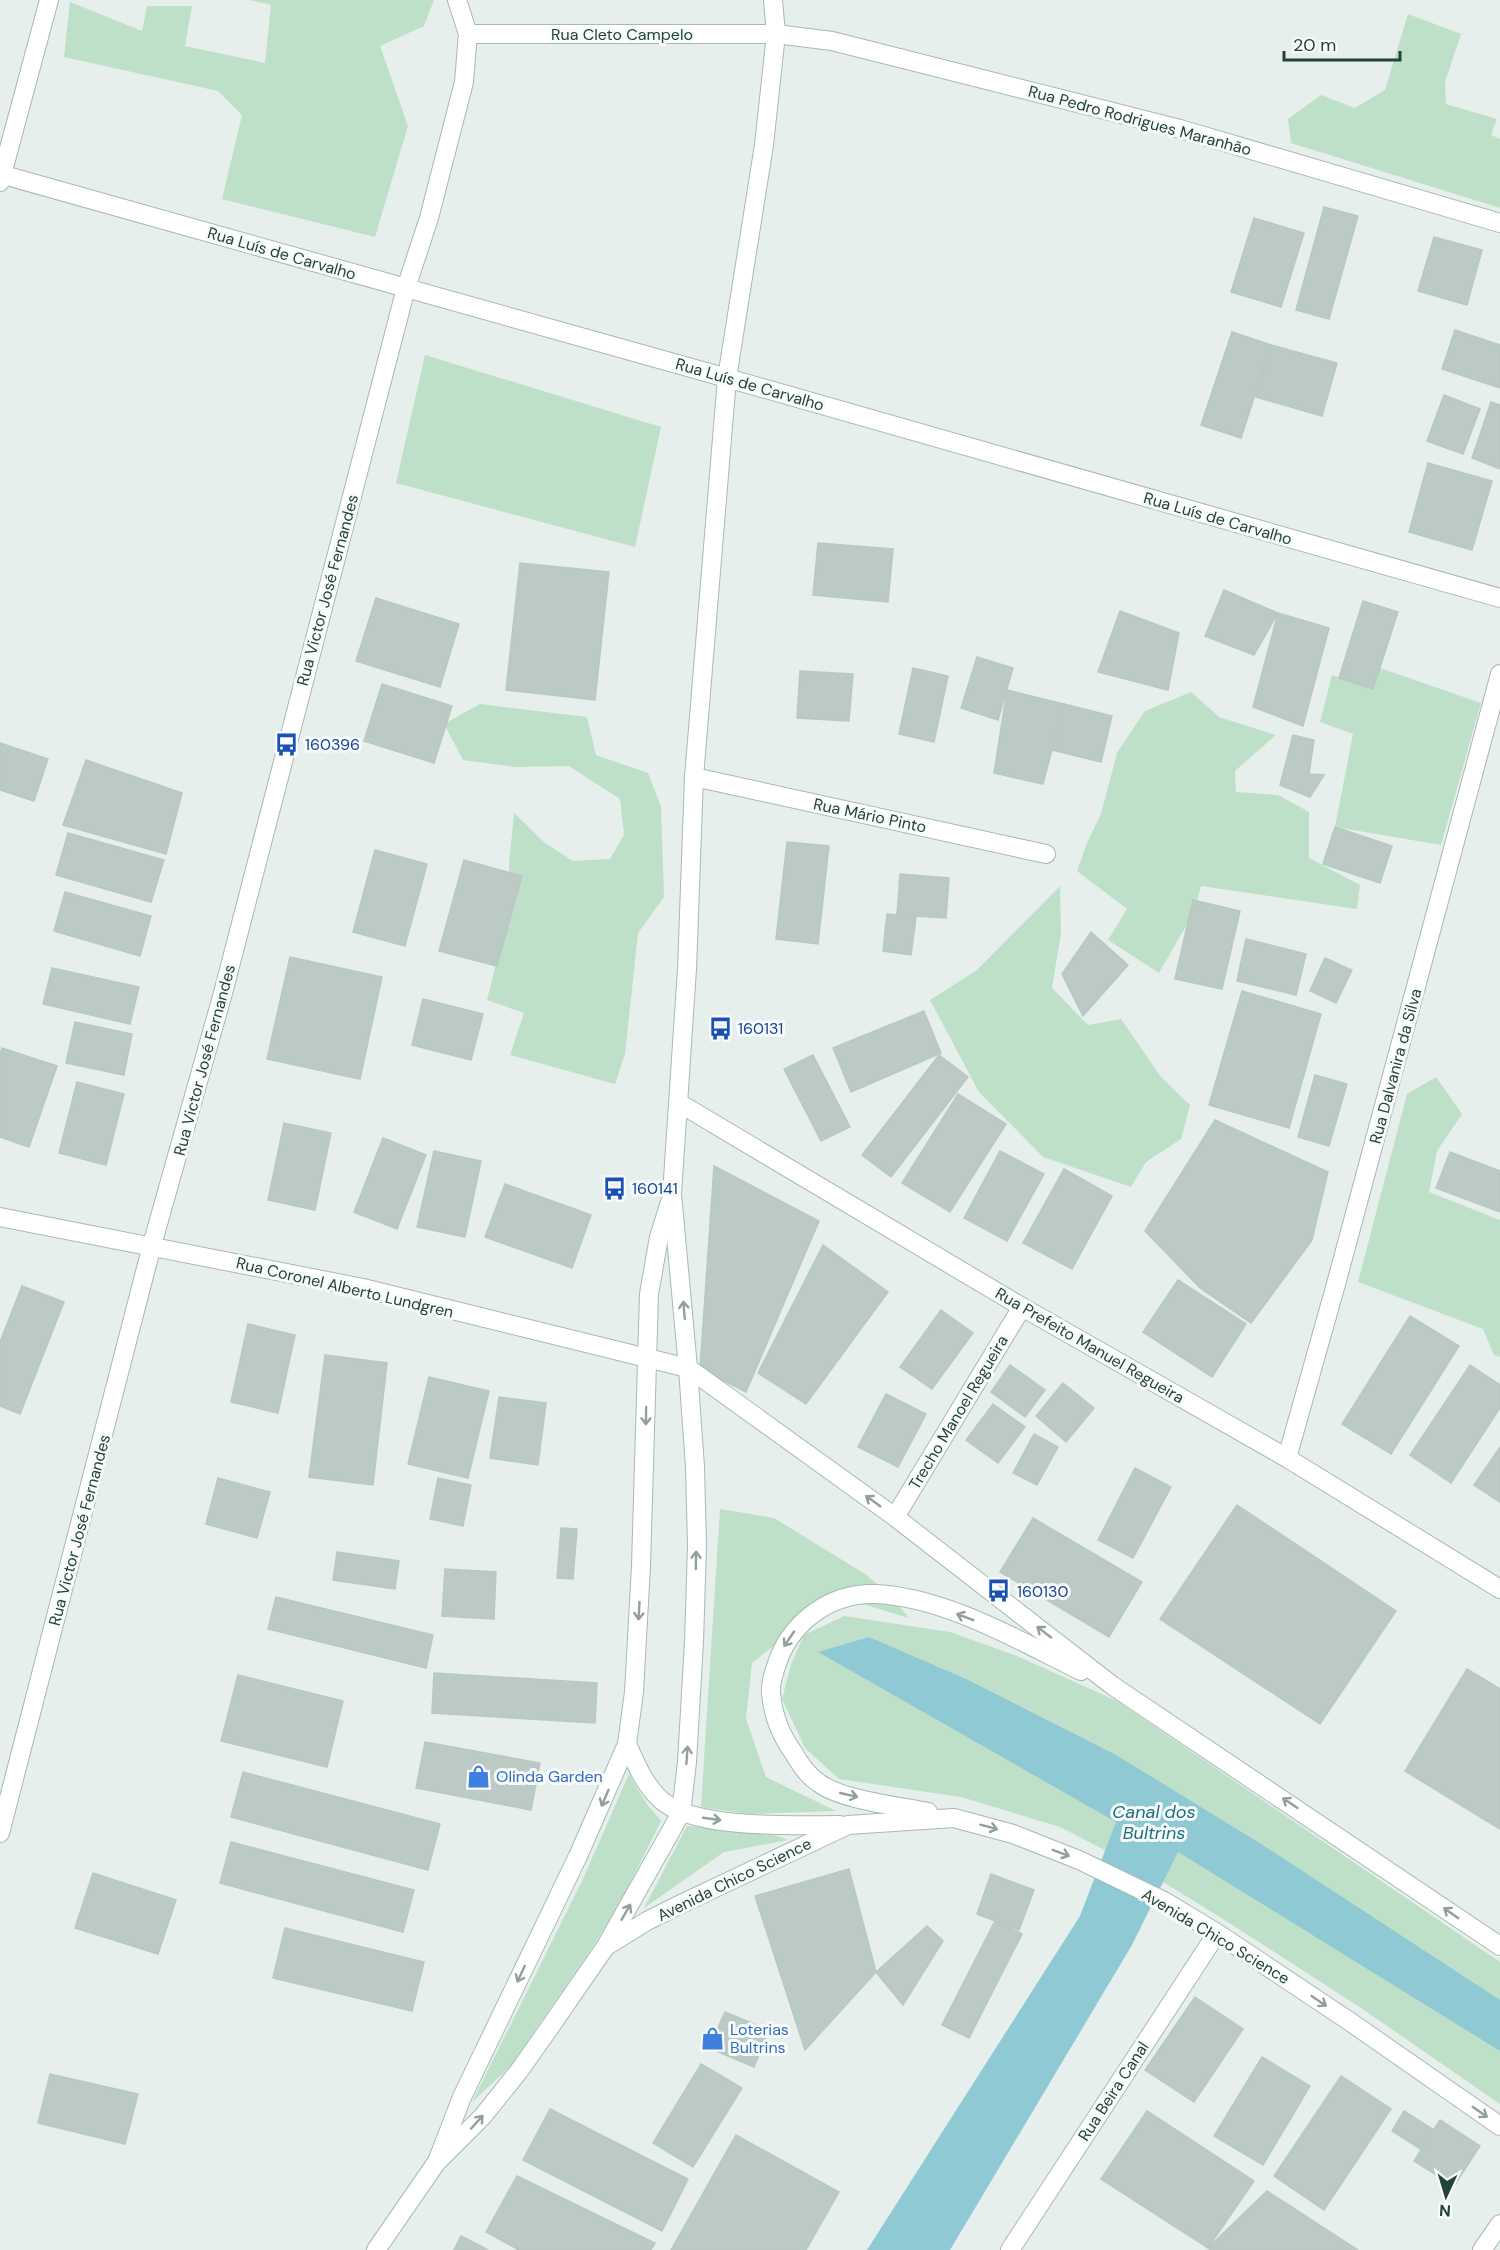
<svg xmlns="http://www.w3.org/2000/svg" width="1500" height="2250" font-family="'DM Sans',sans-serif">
  <rect width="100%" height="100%" fill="#e6efeb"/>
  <g fill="#bfe0c8">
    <path d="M250,0H434L424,26L380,46L408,126L375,237L222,199L242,115L218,91L64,57L70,2L142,31L147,6H192L185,46L265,63L271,5Z"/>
    <path d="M1408,14L1461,34L1445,82L1446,104L1497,119L1491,135L1500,139V208L1291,143L1288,119L1321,95L1355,108L1385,90Z"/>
    <path d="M425,355L661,427L635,547L396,483Z"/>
    <path d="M1380,668L1481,703L1441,845L1335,827L1353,734L1320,722L1332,675L1373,689Z"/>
    <path d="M1191,692L1219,717L1276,735L1235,771L1236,792L1278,795L1309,812V858L1360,885L1357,909L1201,886L1194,912L1159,973L1108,940L1127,909L1077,871L1087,843L1101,814L1117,753L1145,711Z"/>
    <path d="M480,704L587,717L596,755L648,773L661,807L664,897L638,933L625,1054L615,1084L510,1055L524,1013L487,1000L510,908L509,864L514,813L545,843L573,861L610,859L624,835L620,799L569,766L516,767L463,760L444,724Z"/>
    <path d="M1060,886L1061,933L1052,988L1088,1025L1121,1019L1161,1077L1190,1105L1181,1139L1146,1162L1131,1187L1043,1157L979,1092L930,1000L977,970Z"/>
    <path d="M1436,1077L1462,1114L1437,1151L1429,1192L1500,1220V1357L1494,1355L1483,1329L1358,1282L1407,1094Z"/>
    <path d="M720,1509L774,1518L865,1574L887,1592L909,1618L856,1602L810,1617L752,1663L746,1719L766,1777L836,1811L747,1814L701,1807Z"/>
    <path d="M844,1616L950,1632L1017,1656L1117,1701L1500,1962V2104L1361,2008L1223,1919L1147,1872L1060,1827L961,1797L839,1779L805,1748L782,1699L791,1664L804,1635Z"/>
    <path d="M629,1774L646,1803L661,1821L618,1907L585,1958L510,2067L472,2102L582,1881Z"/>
    <path d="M687,1826L766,1832L788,1840L724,1852L644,1908Z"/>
  </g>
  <path fill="#8ec9d4" d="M869,1637L966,1679L1116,1755L1258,1842L1500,2000V2051L1178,1852L1132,1945L950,2250H867L1080,1916L1116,1822L818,1652Z"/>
  <g fill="#bbcac4" stroke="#b8c9c2" stroke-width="1.5">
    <path d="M1324,207L1358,216L1329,319L1296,310Z"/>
    <path d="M1254,218L1304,233L1281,307L1231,292Z"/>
    <path d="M1434,237L1482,250L1467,305L1418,291Z"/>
    <path d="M1455,330L1500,345V388L1442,369Z"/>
    <path d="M1232,332L1271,345L1241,438L1201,425Z"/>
    <path d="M1271,345L1337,363L1322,416L1256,397Z"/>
    <path d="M1444,395L1480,409L1463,454L1427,441Z"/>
    <path d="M1491,402L1500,405V469L1472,458Z"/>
    <path d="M1428,463L1492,481L1472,550L1409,532Z"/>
    <path d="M818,543L893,549L888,602L813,595Z"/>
    <path d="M520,563L609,572L595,700L506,690Z"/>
    <path d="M1224,590L1278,613L1254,655L1205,636Z"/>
    <path d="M376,598L459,624L440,687L356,661Z"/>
    <path d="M1363,601L1398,612L1373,689L1339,678Z"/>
    <path d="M1120,611L1179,633L1168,690L1098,672Z"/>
    <path d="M1278,613L1329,628L1303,726L1253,707Z"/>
    <path d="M977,657L1013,668L998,720L961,708Z"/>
    <path d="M913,668L948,676L934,742L899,734Z"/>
    <path d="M800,671L853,674L849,721L797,718Z"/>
    <path d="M382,684L452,706L434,763L364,741Z"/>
    <path d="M1007,690L1064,704L1043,784L994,773Z"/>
    <path d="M1064,704L1112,716L1101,762L1052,750Z"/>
    <path d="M1293,735L1314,740L1309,774L1324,775L1310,797L1280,785Z"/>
    <path d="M0,743L48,759L34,801L0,790Z"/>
    <path d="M86,760L182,793L166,854L63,825Z"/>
    <path d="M1335,827L1392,846L1380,883L1323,864Z"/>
    <path d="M68,833L164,860L151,902L56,875Z"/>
    <path d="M787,842L829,846L818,944L776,939Z"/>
    <path d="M375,850L427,864L405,946L353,932Z"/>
    <path d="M464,860L522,876L497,966L439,951Z"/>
    <path d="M900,874L949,878L946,918L897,915Z"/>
    <path d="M65,892L151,916L140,956L54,931Z"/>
    <path d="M1193,900L1240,911L1222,989L1175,979Z"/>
    <path d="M887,914L916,917L911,955L883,951Z"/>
    <path d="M1091,932L1128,965L1083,1016L1062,974Z"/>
    <path d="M1246,939L1306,954L1296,995L1237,981Z"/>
    <path d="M290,957L382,977L360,1079L267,1059Z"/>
    <path d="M1325,958L1352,970L1336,1003L1310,991Z"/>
    <path d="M52,968L139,987L130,1024L43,1004Z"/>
    <path d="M1242,991L1321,1014L1289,1128L1209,1105Z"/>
    <path d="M423,999L483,1014L471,1060L412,1045Z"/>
    <path d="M924,1011L941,1053L851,1092L833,1048Z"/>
    <path d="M75,1022L132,1034L124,1075L66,1063Z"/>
    <path d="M2,1048L57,1066L29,1147L0,1137V1054Z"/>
    <path d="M813,1055L850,1127L821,1141L784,1069Z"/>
    <path d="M939,1055L968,1077L891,1177L862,1155Z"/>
    <path d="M1315,1075L1347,1084L1329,1146L1298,1137Z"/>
    <path d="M77,1082L124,1094L106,1165L59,1153Z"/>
    <path d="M958,1094L1006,1124L950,1212L902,1183Z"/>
    <path d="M1215,1120L1328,1172L1312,1240L1251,1323L1200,1288L1145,1231Z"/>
    <path d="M284,1123L331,1133L315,1210L268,1200Z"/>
    <path d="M383,1138L426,1155L397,1229L354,1212Z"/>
    <path d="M434,1151L481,1161L465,1237L417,1227Z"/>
    <path d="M1000,1151L1044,1174L1007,1241L964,1218Z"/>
    <path d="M1450,1152L1500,1171V1212L1436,1188Z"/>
    <path d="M714,1166L819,1221L746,1392L700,1369Z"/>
    <path d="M1064,1169L1112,1196L1072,1269L1023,1243Z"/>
    <path d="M505,1184L591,1215L572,1268L485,1237Z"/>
    <path d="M823,1245L888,1292L806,1404L758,1373Z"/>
    <path d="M1178,1280L1246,1324L1212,1377L1143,1332Z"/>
    <path d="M22,1286L64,1302L20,1414L0,1406V1342Z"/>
    <path d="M941,1310L973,1333L932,1389L900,1367Z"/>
    <path d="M1410,1316L1459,1346L1391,1454L1342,1424Z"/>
    <path d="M248,1324L295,1335L278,1413L231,1402Z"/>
    <path d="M325,1355L387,1363L373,1485L309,1477Z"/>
    <path d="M1010,1365L1045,1390L1025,1417L991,1392Z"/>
    <path d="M1470,1365L1500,1385V1408L1451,1483L1410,1455Z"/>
    <path d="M429,1377L489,1391L468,1478L408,1464Z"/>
    <path d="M1063,1383L1094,1408L1066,1442L1036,1416Z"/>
    <path d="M886,1394L926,1414L898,1467L858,1447Z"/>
    <path d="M499,1397L546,1403L538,1465L490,1458Z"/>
    <path d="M993,1404L1025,1427L998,1463L966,1440Z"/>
    <path d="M1034,1434L1058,1447L1037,1485L1013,1473Z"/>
    <path d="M1500,1447V1502L1474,1485Z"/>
    <path d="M1135,1468L1171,1487L1133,1558L1098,1540Z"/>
    <path d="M218,1478L270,1492L257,1538L206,1524Z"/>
    <path d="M438,1478L471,1485L463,1526L430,1519Z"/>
    <path d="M1237,1505L1396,1611L1320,1724L1160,1619Z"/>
    <path d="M1033,1518L1142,1582L1109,1637L1000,1572Z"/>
    <path d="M561,1528L577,1529L573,1579L557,1578Z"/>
    <path d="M337,1552L399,1561L395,1589L333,1580Z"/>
    <path d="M445,1569L496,1572L494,1619L442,1616Z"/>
    <path d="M276,1597L433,1635L426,1668L268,1629Z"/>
    <path d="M1467,1669L1500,1689V1829L1405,1771Z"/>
    <path d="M434,1673L597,1683L595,1723L432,1713Z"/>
    <path d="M238,1675L343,1701L327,1767L221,1741Z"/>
    <path d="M425,1742L540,1763L531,1810L416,1788Z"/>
    <path d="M243,1772L440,1824L428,1870L231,1817Z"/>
    <path d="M231,1842L414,1890L403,1932L220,1883Z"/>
    <path d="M849,1869L876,1972L805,2050L755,1896Z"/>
    <path d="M93,1873L176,1900L158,1954L75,1928Z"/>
    <path d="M991,1874L1034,1890L1019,1930L977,1914Z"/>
    <path d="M995,1921L1022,1934L969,2038L942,2025Z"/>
    <path d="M927,1926L943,1941L903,2005L876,1972Z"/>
    <path d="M285,1928L424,1962L412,2011L273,1978Z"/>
    <path d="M1195,1997L1243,2029L1194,2102L1145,2070Z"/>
    <path d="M725,2012L769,2030L754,2067L709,2048Z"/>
    <path d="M1262,2057L1310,2086L1263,2165L1214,2136Z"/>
    <path d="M701,2064L742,2088L693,2167L653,2143Z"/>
    <path d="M50,2074L138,2094L125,2144L38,2123Z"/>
    <path d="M1341,2076L1391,2109L1324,2210L1274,2176Z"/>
    <path d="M550,2109L688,2179L662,2231L523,2160Z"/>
    <path d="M1147,2111L1254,2181L1208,2248L1101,2179Z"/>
    <path d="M1404,2111L1434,2130L1422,2150L1392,2131Z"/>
    <path d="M1440,2120L1480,2146L1454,2186L1414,2161Z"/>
    <path d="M736,2135L839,2192L806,2250H671Z"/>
    <path d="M517,2176L655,2243L651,2250H519L486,2232Z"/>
    <path d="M1267,2191L1358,2250H1210L1208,2248Z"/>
    <path d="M461,2236L488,2250H454Z"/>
  </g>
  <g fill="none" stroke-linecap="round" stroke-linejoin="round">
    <defs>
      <g id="minor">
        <path d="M468,34H776L832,41L1180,129L1500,223"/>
        <path d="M0,174L727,378L1500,598"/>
        <path d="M0,182L49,0"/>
        <path d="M694,777L1046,854"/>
        <path d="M679,1103L1022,1307L1287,1458L1500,1589"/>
        <path d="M1287,1458L1336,1284L1500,674"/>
        <path d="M895,1517L1022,1307"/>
        <path d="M0,1833L152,1245L223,993L406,288L429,218L464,82L468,34L457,0"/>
        <path d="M1010,2250L1217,1933"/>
        <path d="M1482,2250L1500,2224"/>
      </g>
      <path id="tertiary" d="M0,1217L363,1288L647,1358"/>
      <g id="secondary">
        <path d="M647,1358L688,1368L895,1517L1113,1686L1500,1946"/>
        <path d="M627,1744C636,1764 644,1784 660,1799C692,1830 796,1825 840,1825"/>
        <path d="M928,1812C899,1806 841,1800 819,1783C807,1775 800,1764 793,1752C780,1734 773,1716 771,1693C770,1682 775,1669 779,1658C794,1620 832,1593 874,1594C943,1596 1020,1641 1081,1671"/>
        <path d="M608,1945L647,1921L681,1904L848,1825L954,1818L1013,1834L1079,1860L1164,1901L1217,1933L1349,2021L1500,2126"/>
        <path d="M438,2159L462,2097L578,1856L627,1744L634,1692L641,1566L649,1294L659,1237L670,1202"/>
        <path d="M376,2250L436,2163L483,2116L519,2071L548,2030L606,1946L681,1813L687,1762L694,1642L697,1545L695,1467L688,1368L672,1194L687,969L694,777L727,378L764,145L776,34L773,0"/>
      </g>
    </defs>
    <use href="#minor" stroke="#a8b8b2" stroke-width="20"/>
    <use href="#tertiary" stroke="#a8b8b2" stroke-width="20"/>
    <use href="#secondary" stroke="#a4bbb3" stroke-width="20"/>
    <use href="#minor" stroke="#fff" stroke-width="18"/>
    <use href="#tertiary" stroke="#fff" stroke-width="18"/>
    <use href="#secondary" stroke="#fff" stroke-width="18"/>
  </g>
  <defs><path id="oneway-shaft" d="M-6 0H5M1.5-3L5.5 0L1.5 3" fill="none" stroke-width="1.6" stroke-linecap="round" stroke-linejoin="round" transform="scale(1.5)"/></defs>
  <g stroke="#92a09c">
    <use href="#oneway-shaft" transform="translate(684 1310) rotate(-95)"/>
    <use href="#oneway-shaft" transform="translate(646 1416) rotate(91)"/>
    <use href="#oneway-shaft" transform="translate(873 1501) rotate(-144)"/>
    <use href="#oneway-shaft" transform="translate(696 1560) rotate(-89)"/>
    <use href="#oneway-shaft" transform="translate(639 1611) rotate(93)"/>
    <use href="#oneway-shaft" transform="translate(965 1617) rotate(-159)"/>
    <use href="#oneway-shaft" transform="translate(1044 1632) rotate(-142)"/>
    <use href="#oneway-shaft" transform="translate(789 1639) rotate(124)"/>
    <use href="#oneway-shaft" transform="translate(687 1755) rotate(-86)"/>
    <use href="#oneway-shaft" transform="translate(849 1795) rotate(13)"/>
    <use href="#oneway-shaft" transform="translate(605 1798) rotate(113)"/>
    <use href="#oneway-shaft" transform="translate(1290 1803) rotate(-146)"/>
    <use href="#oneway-shaft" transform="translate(712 1819) rotate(8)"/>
    <use href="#oneway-shaft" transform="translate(989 1827) rotate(15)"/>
    <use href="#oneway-shaft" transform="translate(1061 1853) rotate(21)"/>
    <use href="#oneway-shaft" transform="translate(626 1912) rotate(-60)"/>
    <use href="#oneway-shaft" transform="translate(1451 1913) rotate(-145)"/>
    <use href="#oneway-shaft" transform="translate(521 1974) rotate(115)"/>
    <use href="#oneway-shaft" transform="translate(1319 2001) rotate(34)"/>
    <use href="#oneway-shaft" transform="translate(1480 2112) rotate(35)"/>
    <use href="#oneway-shaft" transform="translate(477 2122) rotate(-48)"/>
  </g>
  <defs>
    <symbol id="bus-bare" viewBox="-9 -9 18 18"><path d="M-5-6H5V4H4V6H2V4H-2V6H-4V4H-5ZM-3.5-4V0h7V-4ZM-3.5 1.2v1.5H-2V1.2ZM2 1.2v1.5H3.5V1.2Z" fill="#1a4fb4" stroke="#f7fbf9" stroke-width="2.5" paint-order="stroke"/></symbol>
    <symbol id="shop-bare" viewBox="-9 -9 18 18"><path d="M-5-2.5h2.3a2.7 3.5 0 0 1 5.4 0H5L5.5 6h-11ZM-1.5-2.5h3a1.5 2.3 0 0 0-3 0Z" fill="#3f7fe0" stroke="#f7fbf9" stroke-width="2.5" paint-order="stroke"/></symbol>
  </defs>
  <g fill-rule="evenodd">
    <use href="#bus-bare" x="270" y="728" width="33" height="33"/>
    <use href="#bus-bare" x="704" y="1012" width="33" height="33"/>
    <use href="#bus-bare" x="598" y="1172" width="33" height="33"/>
    <use href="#bus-bare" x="982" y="1574" width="33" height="33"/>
    <use href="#shop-bare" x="462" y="1760" width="33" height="33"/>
    <use href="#shop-bare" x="696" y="2022" width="33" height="33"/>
  </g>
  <g text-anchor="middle" stroke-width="6" stroke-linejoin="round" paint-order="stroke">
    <g font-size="16" fill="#24423a" stroke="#f7fbf9">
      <text x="622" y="40">Rua Cleto Campelo</text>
      <text transform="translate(1140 120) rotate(15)" y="6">Rua Pedro Rodrigues Maranhão</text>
      <text transform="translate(282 253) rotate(16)" y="6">Rua Luís de Carvalho</text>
      <text transform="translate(750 384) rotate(16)" y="6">Rua Luís de Carvalho</text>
      <text transform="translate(1218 518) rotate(16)" y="6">Rua Luís de Carvalho</text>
      <text transform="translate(327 590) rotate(-75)" y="6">Rua Victor José Fernandes</text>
      <text transform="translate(870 815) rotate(12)" y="6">Rua Mário Pinto</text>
      <text transform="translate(204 1060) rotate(-75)" y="6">Rua Victor José Fernandes</text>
      <text transform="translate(1395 1066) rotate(-75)" y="6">Rua Dalvanira da Silva</text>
      <text transform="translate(345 1287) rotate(13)" y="6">Rua Coronel Alberto Lundgren</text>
      <text transform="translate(1090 1345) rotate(30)" y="6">Rua Prefeito Manuel Regueira</text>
      <text transform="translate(958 1412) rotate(-59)" y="6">Trecho Manoel Regueira</text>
      <text transform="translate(79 1530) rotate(-75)" y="6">Rua Victor José Fernandes</text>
      <text transform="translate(734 1879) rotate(-26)" y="6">Avenida Chico Science</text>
      <text transform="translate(1216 1936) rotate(31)" y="6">Avenida Chico Science</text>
      <text transform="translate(1113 2091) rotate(-57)" y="6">Rua Beira Canal</text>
    </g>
    <g font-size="16" fill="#164399" stroke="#f7fbf9" text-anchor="start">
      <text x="305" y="750">160396</text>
      <text x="738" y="1034">160131</text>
      <text x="632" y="1194">160141</text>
      <text x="1017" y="1597">160130</text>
    </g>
    <g font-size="16" fill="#366cbe" stroke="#f7fbf9" text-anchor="start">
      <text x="496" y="1782">Olinda Garden</text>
      <text x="730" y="2035">Loterias<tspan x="730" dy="18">Bultrins</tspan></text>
    </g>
    <g font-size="18" font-style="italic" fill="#1c6f80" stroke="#f7fbf9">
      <text x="1154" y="1818">Canal dos<tspan x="1154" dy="21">Bultrins</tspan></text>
    </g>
  </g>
  <g transform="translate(1446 2196) rotate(184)" stroke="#f7fbf9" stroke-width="4.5" paint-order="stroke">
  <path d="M0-4.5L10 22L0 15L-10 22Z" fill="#24423a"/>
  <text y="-9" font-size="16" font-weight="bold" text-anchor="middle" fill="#24423a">N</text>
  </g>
  <path d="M1284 51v9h116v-9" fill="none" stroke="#24423a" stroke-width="3"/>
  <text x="1293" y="51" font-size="18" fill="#24423a" stroke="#f7fbf9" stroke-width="4.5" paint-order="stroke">20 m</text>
</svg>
